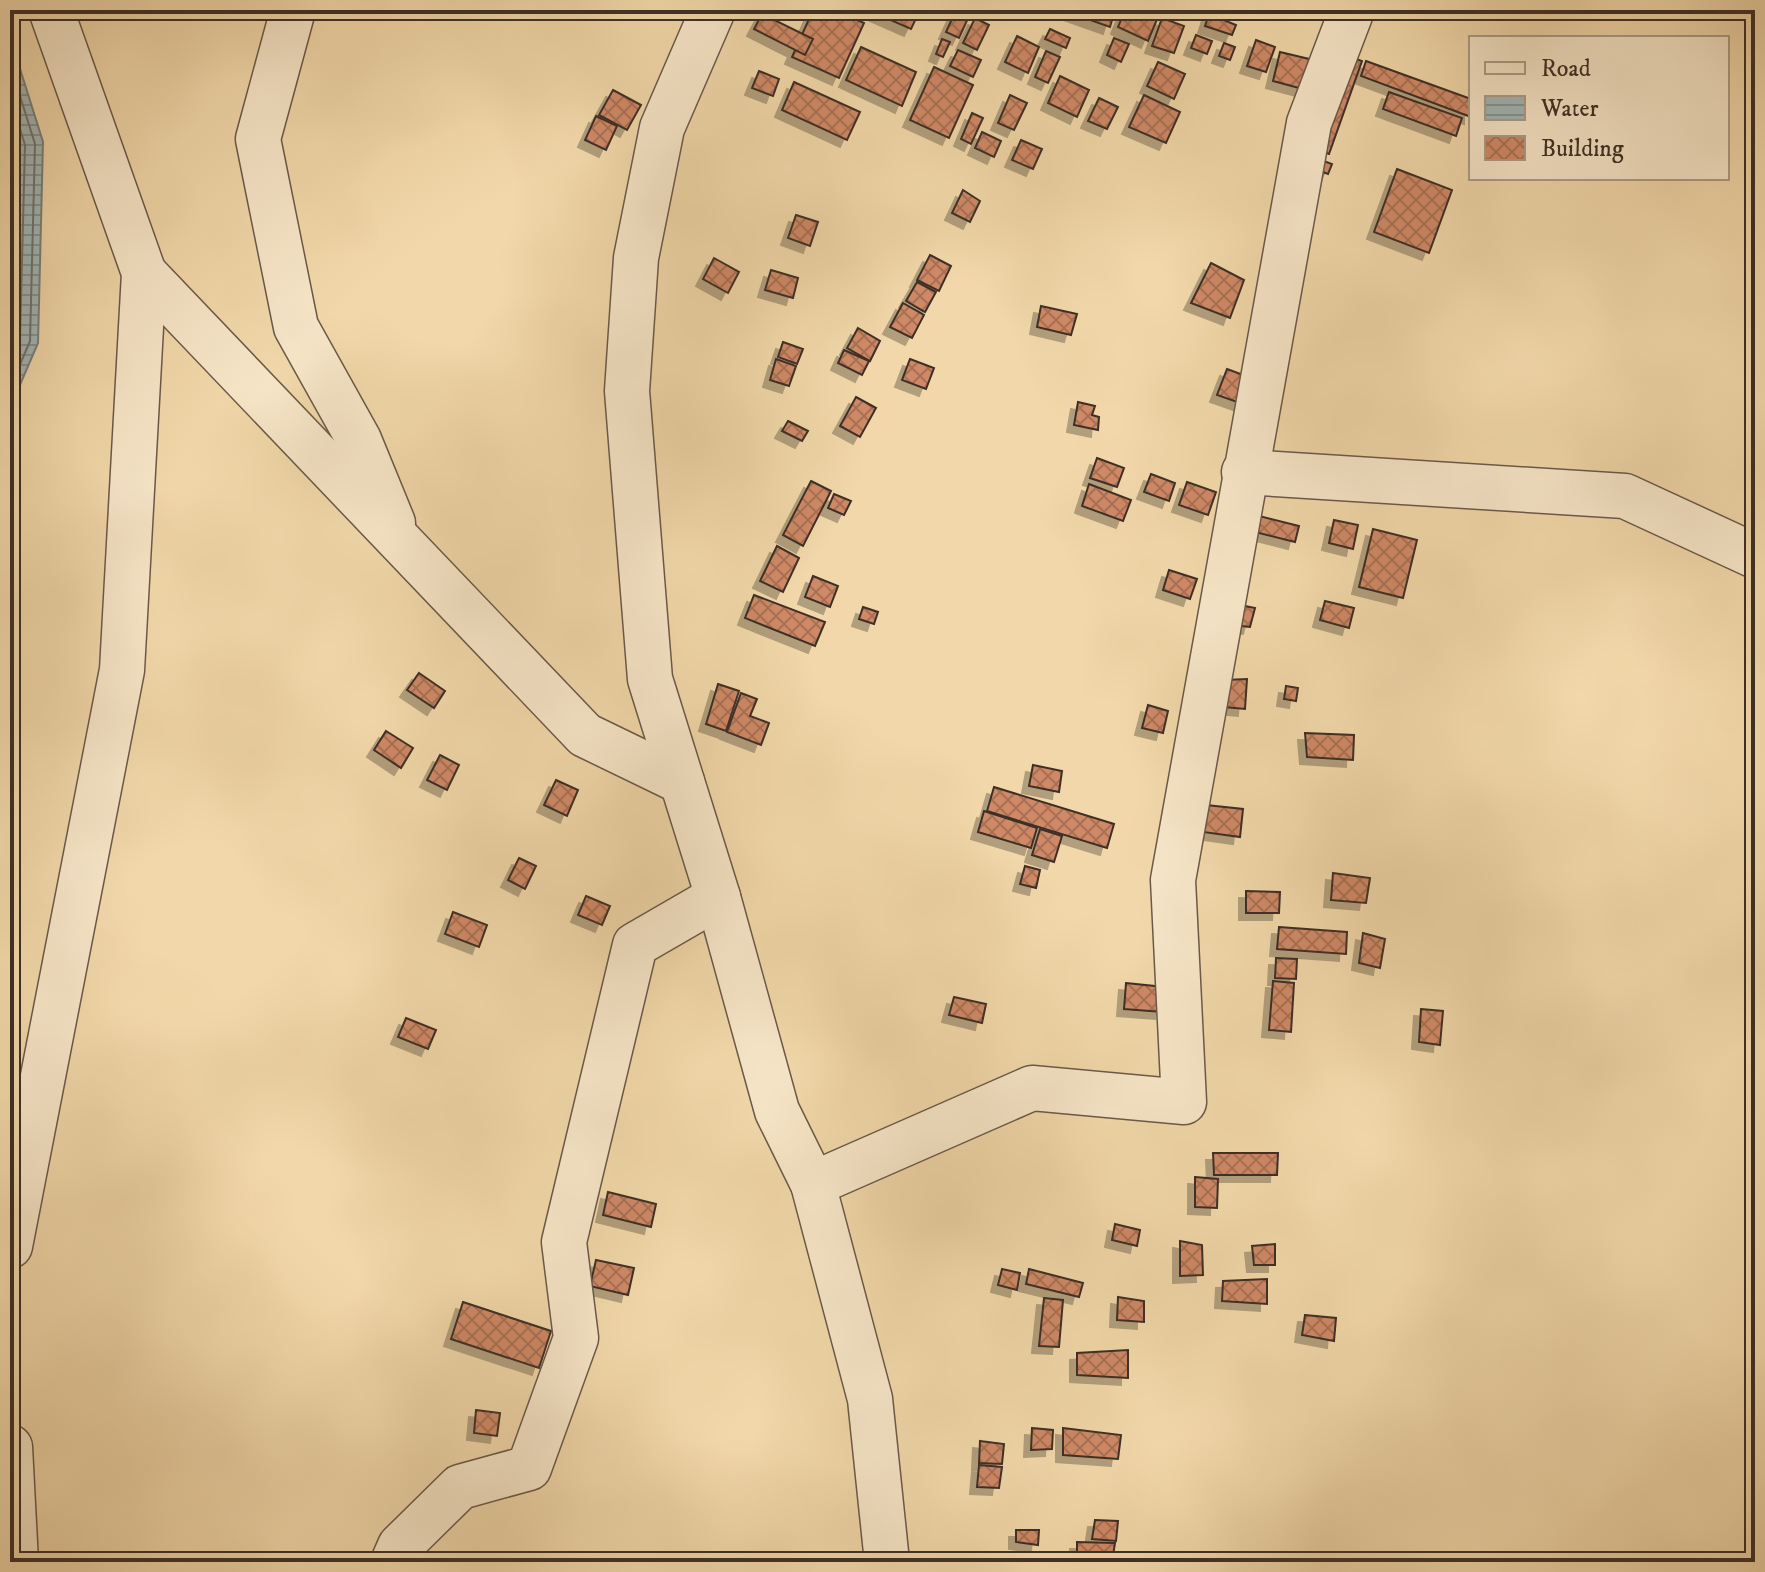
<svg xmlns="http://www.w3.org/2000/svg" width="1765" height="1572" font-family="'IM FELL DW Pica',serif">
  <defs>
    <pattern id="water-rules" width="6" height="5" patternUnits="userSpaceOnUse" patternTransform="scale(2)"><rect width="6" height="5" fill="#a1b6b5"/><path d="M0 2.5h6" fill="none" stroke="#849493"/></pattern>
    <pattern id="building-cross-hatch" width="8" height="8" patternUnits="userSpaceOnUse" patternTransform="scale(2)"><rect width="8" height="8" fill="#cf8966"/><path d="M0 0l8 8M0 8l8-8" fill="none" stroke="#a97054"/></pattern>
    <filter id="shadow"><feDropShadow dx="-7" dy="7" stdDeviation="0" flood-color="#0004"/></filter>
  </defs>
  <rect width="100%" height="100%" fill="#f1d7a9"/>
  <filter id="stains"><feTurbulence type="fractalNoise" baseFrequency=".0025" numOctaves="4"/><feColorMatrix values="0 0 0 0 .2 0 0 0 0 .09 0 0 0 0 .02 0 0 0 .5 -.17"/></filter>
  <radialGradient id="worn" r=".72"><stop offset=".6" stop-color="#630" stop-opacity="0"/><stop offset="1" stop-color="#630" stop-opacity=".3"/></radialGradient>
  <path fill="url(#water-rules)" stroke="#79807c" stroke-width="2" d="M10,37L43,142L38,343L10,408Z"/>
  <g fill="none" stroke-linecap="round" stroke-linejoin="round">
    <g stroke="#6f726e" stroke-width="2">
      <path d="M10,64L35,144L30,341L10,388"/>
      <path d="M10,97L25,145L20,339L10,363"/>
      <path d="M10,138L13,147L10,269"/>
    </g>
  </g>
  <g fill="url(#building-cross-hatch)" stroke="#3d2f27" stroke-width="2" filter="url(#shadow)">
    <path d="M813,10H835L864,23L839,78L792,57Z"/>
    <path d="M868,10H920L911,29Z"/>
    <path d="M956,10L970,14L959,38L946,32Z"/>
    <path d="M1062,10H1115L1110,27Z"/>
    <path d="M1125,10H1141L1158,17L1148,41L1118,27Z"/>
    <path d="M762,14L813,39L805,55L754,29Z"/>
    <path d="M1209,14L1236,25L1232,35L1205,26Z"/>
    <path d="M975,18L989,25L977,50L963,43Z"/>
    <path d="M1162,18L1184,26L1174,53L1152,46Z"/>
    <path d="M1050,29L1070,38L1066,48L1045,39Z"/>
    <path d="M1196,35L1212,41L1207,54L1191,48Z"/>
    <path d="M1017,36L1039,47L1028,73L1005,62Z"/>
    <path d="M1114,38L1129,44L1121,62L1107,55Z"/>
    <path d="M942,39L950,42L943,57L936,54Z"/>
    <path d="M1256,40L1275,47L1266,72L1247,66Z"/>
    <path d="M1224,43L1235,47L1230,60L1219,56Z"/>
    <path d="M861,47L916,72L902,106L846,80Z"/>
    <path d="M958,50L981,60L973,77L950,66Z"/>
    <path d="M1046,51L1060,57L1048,83L1035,77Z"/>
    <path d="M1280,52L1322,62L1314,92L1273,81Z"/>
    <path d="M1340,53L1362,61L1329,154L1307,146Z"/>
    <path d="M1366,61L1471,99V117L1361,76Z"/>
    <path d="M1158,62L1185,74L1174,99L1147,86Z"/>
    <path d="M934,67L973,85L949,138L910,120Z"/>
    <path d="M759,71L779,79L773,96L752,88Z"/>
    <path d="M1060,76L1089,90L1077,117L1048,103Z"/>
    <path d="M794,82L860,112L847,140L782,110Z"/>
    <path d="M613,90L641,105L627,130L599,115Z"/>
    <path d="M1389,92L1462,118L1456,136L1383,109Z"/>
    <path d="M1010,95L1027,103L1014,130L998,123Z"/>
    <path d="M1144,95L1180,112L1166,143L1129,127Z"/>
    <path d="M1099,98L1118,107L1107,129L1088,121Z"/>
    <path d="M972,113L983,118L971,144L961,139Z"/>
    <path d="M596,116L617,126L606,150L585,140Z"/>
    <path d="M982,132L1001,141L994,157L975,148Z"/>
    <path d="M1021,140L1042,149L1033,169L1012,160Z"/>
    <path d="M1313,157L1332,164L1328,174L1309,167Z"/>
    <path d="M1397,169L1452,190L1429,253L1374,232Z"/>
    <path d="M963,190L980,201L970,222L952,213Z"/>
    <path d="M796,215L818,222L810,246L788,238Z"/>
    <path d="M930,255L951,266L939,291L917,280Z"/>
    <path d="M714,258L739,272L728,293L703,279Z"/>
    <path d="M1211,263L1244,280L1230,318L1191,303Z"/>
    <path d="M771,270L798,278L793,298L765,290Z"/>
    <path d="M917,282L936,292L925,312L906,301Z"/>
    <path d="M903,303L924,315L912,338L890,327Z"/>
    <path d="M1041,306L1077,314L1071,335L1037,327Z"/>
    <path d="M858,328L880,341L870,361L847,348Z"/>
    <path d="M783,342L803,349L797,364L778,357Z"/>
    <path d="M844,350L869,361L862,375L838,363Z"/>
    <path d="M776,359L796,366L789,386L770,380Z"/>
    <path d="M910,359L934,368L926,389L902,380Z"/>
    <path d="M1227,369L1249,377L1240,403L1217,395Z"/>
    <path d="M856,397L876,408L860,437L840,426Z"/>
    <path d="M1078,402L1095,406L1092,415L1099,417L1098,430L1074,425Z"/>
    <path d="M788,421L808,431L802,441L782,431Z"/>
    <path d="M1097,458L1124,468L1117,487L1090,478Z"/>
    <path d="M1151,474L1175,483L1169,501L1144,492Z"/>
    <path d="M811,481L831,491L803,546L783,535Z"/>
    <path d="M1187,482L1216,492L1208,515L1179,505Z"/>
    <path d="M1089,484L1131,500L1123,521L1082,506Z"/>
    <path d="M834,494L851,501L844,515L828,508Z"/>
    <path d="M1251,514L1299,526L1295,542L1247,530Z"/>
    <path d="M1334,520L1358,525L1353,549L1329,543Z"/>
    <path d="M1373,529L1417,540L1403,598L1359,587Z"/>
    <path d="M777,546L799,558L783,592L760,581Z"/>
    <path d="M1169,570L1197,579L1190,599L1163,590Z"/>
    <path d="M813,576L838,586L830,607L805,597Z"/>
    <path d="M754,595L825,622L815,646L745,618Z"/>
    <path d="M1325,601L1354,608L1349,628L1320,620Z"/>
    <path d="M1230,603L1255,608L1250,627L1231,625Z"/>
    <path d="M863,607L878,612L874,624L859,619Z"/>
    <path d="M419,673L445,691L434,708L407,690Z"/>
    <path d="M1247,679L1245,709L1224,707L1225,680Z"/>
    <path d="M718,684L739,691L726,731L706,724Z"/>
    <path d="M1286,686L1298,688L1296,701L1284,699Z"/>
    <path d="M741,693L757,699L750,716L769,723L761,745L727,732Z"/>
    <path d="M1148,705L1168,711L1163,733L1142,728Z"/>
    <path d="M386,731L413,748L401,768L374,750Z"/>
    <path d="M1305,733L1354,735L1353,760L1307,757Z"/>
    <path d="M440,755L459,765L447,790L427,780Z"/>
    <path d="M1033,765L1062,771L1059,792L1029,786Z"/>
    <path d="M556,780L578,790L567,816L544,805Z"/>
    <path d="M994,787L1114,824L1107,848L987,811Z"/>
    <path d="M1206,805L1243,809L1240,837L1203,832Z"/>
    <path d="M984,811L1037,828L1031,848L978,832Z"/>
    <path d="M1040,829L1062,836L1054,862L1032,855Z"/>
    <path d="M519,858L536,866L525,889L508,880Z"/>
    <path d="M1025,866L1040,870L1036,888L1020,884Z"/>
    <path d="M1333,873L1370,878L1366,903L1331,900Z"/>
    <path d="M1246,891L1280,892L1279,913H1246Z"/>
    <path d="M586,896L610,906L602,925L578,915Z"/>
    <path d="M453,912L487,925L479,947L445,934Z"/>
    <path d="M1279,927L1347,932L1346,954L1277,949Z"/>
    <path d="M1363,933L1385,939L1380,968L1359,963Z"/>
    <path d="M1276,958L1297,959L1296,979L1275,978Z"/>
    <path d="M1273,981L1294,983L1291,1032L1269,1030Z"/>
    <path d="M1126,983L1164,987L1162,1012L1124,1009Z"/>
    <path d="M954,997L986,1004L982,1023L949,1015Z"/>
    <path d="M1421,1009L1443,1011L1440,1045L1419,1042Z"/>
    <path d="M406,1018L436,1030L428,1049L398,1037Z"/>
    <path d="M1213,1153H1278L1277,1175H1214Z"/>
    <path d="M1195,1177L1218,1179L1217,1208L1195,1207Z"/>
    <path d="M608,1192L656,1204L651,1227L603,1215Z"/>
    <path d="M1115,1224L1140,1230L1137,1246L1112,1240Z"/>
    <path d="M1180,1241L1202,1245L1203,1275L1180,1276Z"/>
    <path d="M1275,1244V1265H1254L1252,1246Z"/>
    <path d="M596,1260L634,1268L628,1295L590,1286Z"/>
    <path d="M1002,1269L1020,1273L1017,1290L998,1285Z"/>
    <path d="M1029,1269L1083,1283L1079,1297L1026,1284Z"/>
    <path d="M1267,1279V1304L1222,1301L1223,1281Z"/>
    <path d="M1118,1297L1144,1301V1322L1117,1320Z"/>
    <path d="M1044,1298L1063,1300L1059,1347L1039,1346Z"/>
    <path d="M463,1302L551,1331L539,1368L451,1339Z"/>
    <path d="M1305,1315L1336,1318L1334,1341L1302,1335Z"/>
    <path d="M1128,1350V1378L1077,1375V1353Z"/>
    <path d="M476,1410L500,1413L497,1436L474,1433Z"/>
    <path d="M1032,1428L1053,1430L1052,1449L1031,1450Z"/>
    <path d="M1063,1428L1121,1435L1118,1459L1063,1455Z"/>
    <path d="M980,1441L1004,1444L1002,1464L979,1463Z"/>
    <path d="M979,1465L1002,1467L999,1488L977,1487Z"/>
    <path d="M1095,1520L1118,1521L1116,1541L1092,1539Z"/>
    <path d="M1016,1530H1039L1038,1545L1016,1542Z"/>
    <path d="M1077,1542L1115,1543L1112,1562H1077Z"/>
  </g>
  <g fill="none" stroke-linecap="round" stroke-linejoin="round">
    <defs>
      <g id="minor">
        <path d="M293,10L258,139L296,327L359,440L393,523"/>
        <path d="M713,10L662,128L636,258L627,391L650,679L718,897L777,1111L813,1184L870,1399L887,1562"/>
        <path d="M144,273L585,735L682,782"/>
        <path d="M1244,472L1625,496L1755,556"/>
        <path d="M813,1184L1032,1088L1184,1102L1173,880L1309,123L1352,10"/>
        <path d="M10,1246L122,670L144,273L51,10"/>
        <path d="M10,1447L16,1562"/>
        <path d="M393,1562L400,1546L460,1487L529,1468L576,1338L564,1242L635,945L718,897"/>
      </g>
    </defs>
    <use href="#minor" stroke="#6a5948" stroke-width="47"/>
    <use href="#minor" stroke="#f6e5c7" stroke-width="44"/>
  </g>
  <rect width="1765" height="1572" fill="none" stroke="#f1d7a9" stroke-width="40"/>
  <rect x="12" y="12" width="1741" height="1548" fill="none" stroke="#3d2f27" stroke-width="4"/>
  <rect x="20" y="20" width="1725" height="1532" fill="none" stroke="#3d2f27" stroke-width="2"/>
  <rect x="1469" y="36" width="260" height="144" fill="#f6e5c7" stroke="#ac9c87" stroke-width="2"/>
  <rect x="1485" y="62" width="40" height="12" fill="#f6e5c7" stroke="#ac9c87" stroke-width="2"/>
  <text x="1541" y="76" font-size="24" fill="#3d2f27">Road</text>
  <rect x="1485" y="96" width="40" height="24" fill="url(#water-rules)" stroke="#ac9c87" stroke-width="2"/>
  <text x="1541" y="116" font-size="24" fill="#3d2f27">Water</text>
  <rect x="1485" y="136" width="40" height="24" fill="url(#building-cross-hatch)" stroke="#ac9c87" stroke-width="2"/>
  <text x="1541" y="156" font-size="24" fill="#3d2f27">Building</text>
  <rect width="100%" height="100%" filter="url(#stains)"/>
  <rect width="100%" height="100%" fill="url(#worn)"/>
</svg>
